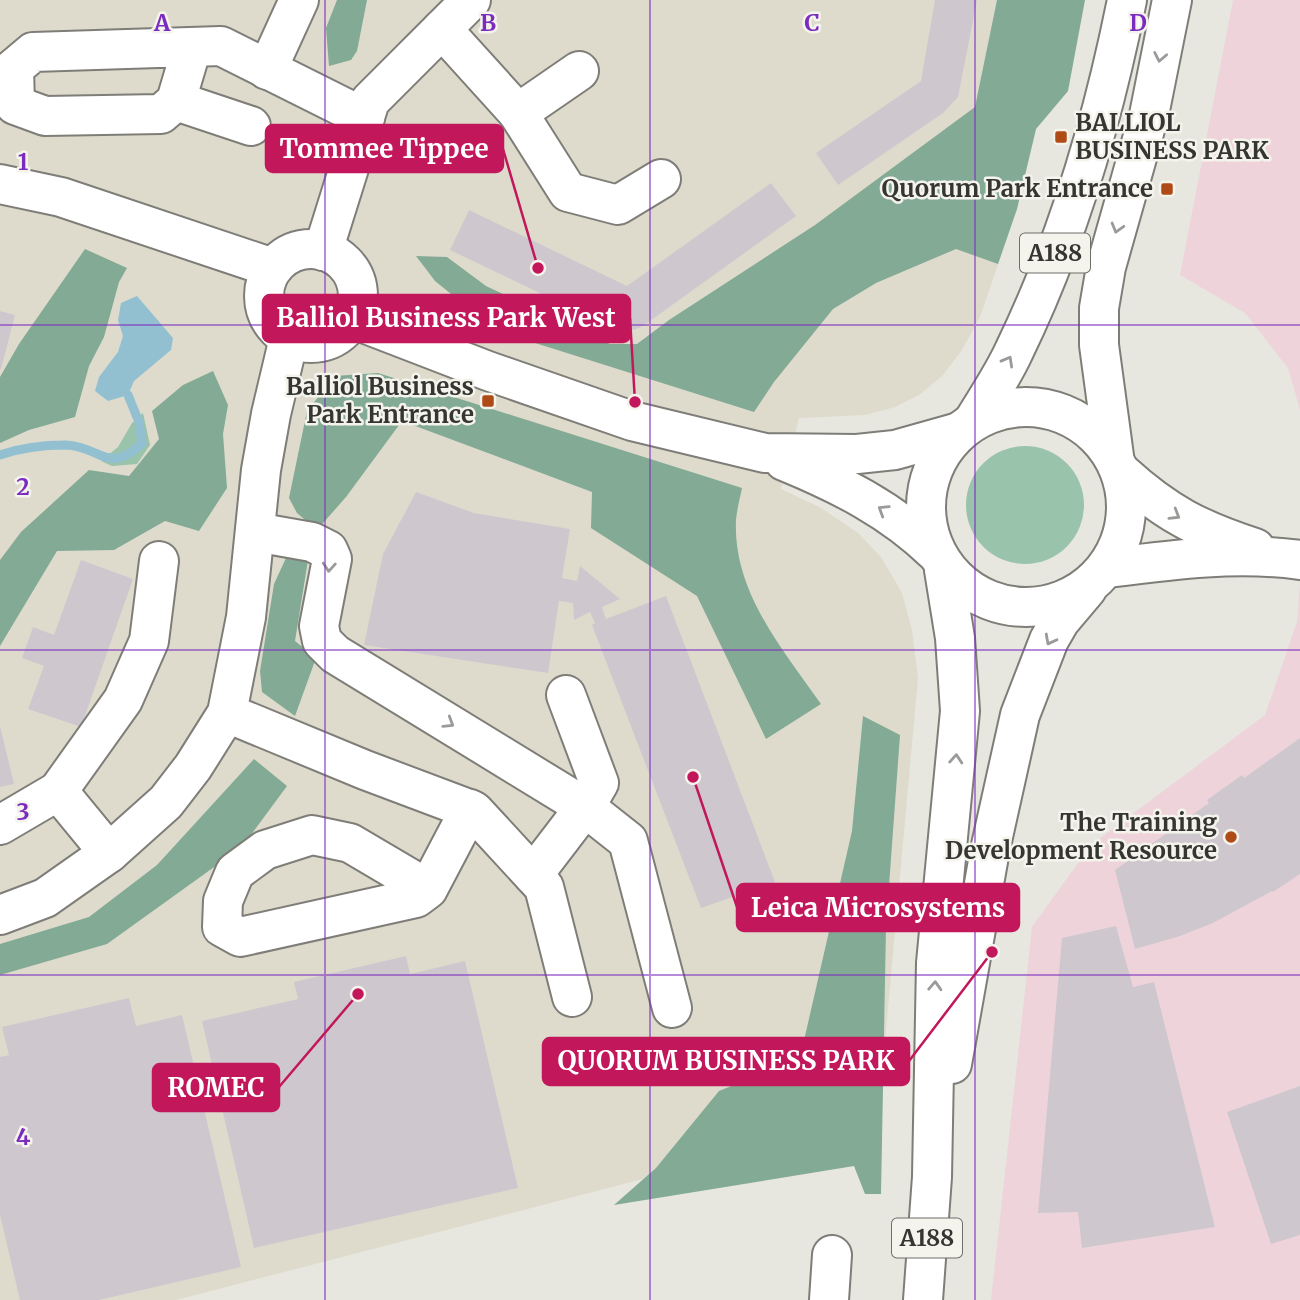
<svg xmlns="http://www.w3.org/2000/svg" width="1300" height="1300" font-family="Merriweather,serif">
  <rect width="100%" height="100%" fill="#e7e6df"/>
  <g fill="#eed4da">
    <path d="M1233,0H1300V410L1288,368L1245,313L1180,275Z"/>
    <path d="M1300,584V1300H991L1032,927L1091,845L1265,715L1297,622Z"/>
  </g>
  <path fill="#dedbcd" d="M0,0H1045L1068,91L1036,129L1017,209L980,317L962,350L942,376L919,395L895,407L865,415L799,418L781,489L821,508L858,533L881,557L902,593L912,630L918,678L878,1118L176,1300H0Z"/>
  <g fill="#9ac3ac">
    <path d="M143,413L150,445L137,464L112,466L101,461L118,447L132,423Z"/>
    <circle cx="1025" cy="505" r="59"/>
  </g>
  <g fill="#82aa95">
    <path d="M337,0H367L357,51L351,60L329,66L326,28Z"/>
    <path d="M997,0H1085L1068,91L1036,129L1017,209L998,264L956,249L876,283L833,309L774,382L754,412L532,342L466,306L435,281L416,256L447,257L486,286L610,344H637L669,320L815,225L975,107Z"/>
    <path d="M85,249L127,268L119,282L104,337L89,366L75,417L29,430L0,443V377L19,344Z"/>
    <path d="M213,371L228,405L223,434L227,488L199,531L165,521L114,550L57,551L0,646V560L21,532L89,470L129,476L159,439L152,411L183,385Z"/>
    <path d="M378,373L742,488C740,498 737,509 736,520C733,592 782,648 821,704L766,739L697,596L591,528L592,492L402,421L346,497L317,530L297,513L289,498L307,411L335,376Z"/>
    <path d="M286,558L308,560L295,641L316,658L295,716L262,692L260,671L274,584Z"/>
    <path d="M863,716L900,735L886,927L881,1194H865L854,1166L614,1205L656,1168L719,1091L800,1058L852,831Z"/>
    <path d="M254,759L287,786L242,847L107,944L0,975V944L89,917L157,865Z"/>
  </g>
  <path fill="#92c0d1" d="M137,296L173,338L171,350L134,381L128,395L108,401L95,391L99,377L118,352L123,336L118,320L121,303Z"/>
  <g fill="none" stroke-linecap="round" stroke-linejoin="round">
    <path stroke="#92c0d1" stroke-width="9" d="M0,455C20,448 44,445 66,445C100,446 109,476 142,443L139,422L128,395"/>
  </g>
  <g fill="#cec8ce">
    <path d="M935,0H977L958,97L943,113L838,185L816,153L921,81Z"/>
    <path d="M771,183L796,216L643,326L631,331L617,330L450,250L469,210L627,286Z"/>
    <path d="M0,311L15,315L1,369H0Z"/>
    <path d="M416,492L474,513L570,529L562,578L577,581L580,566L620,599L602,607L606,619L666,596L775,882L701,908L592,625L595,623L590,612L574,620L573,603L559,601L548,673L364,645L383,554Z"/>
    <path d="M81,560L133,579L81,727L28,709L44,666L22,658L33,627L54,635Z"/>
    <path d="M0,726L14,784L0,787Z"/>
    <path d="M1300,738V874L1273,892L1272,891L1213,923L1180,936L1135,949L1115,870L1209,803L1207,800L1242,775L1244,778Z"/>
    <path d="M1116,926L1133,987L1154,982L1215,1227L1082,1248L1078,1212L1038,1213L1062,938Z"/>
    <path d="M406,956L410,974L465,961L518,1188L254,1248L202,1021L298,999L294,982Z"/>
    <path d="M129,998L136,1026L182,1015L241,1267L99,1300H20L0,1215V1057L9,1055L2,1027Z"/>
    <path d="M1300,1086V1235L1271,1244L1227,1112Z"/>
  </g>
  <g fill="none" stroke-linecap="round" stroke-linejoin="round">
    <defs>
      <g id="minor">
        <path d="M442,29L518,113L579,71"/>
        <path d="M192,47L176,101L161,114L45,116L15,105L14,68L33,52L221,46L365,118"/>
        <path d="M267,70L299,0"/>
        <path d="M176,101L251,126"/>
        <path d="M518,113L568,192L618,205L661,179"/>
        <path d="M0,184L61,197L273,268"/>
        <circle cx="311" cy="296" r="47"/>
        <path d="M323,251L370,101L471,0"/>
        <path d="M353,319L488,371L632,421L765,453L857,454L895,450L959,432"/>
        <path d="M784,461C840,484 892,510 936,553"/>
        <path d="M1122,473C1166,513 1199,530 1255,548"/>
        <path d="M255,532L312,542L328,550L332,559L319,626L322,641L335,654L585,807L628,841L672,1008"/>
        <path d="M1107,568C1170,560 1237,551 1300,560"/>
        <path d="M227,713L365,770L474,811L544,887L572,997"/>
        <path d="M0,825L58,791"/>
        <path d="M109,853L58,791L123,700L149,641L159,561"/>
        <path d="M533,875L585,807L599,783L566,695"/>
        <path d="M428,889L350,843L312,835L265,850L235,872L223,901L222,927L240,937L416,898L428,889L470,809"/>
        <path d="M0,915L45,898L109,853L166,802L193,767L227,713L246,617L261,470L271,414L289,338"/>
        <path d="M829,1300L832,1255"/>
      </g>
      <g id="major">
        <circle cx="1026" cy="507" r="100"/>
        <path d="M974,420C988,397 1003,375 1014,351C1068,240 1103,120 1127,0"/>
        <path d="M1114,456L1099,345V308L1106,267L1149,115L1172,0"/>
        <path d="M952,1064L990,850L1020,715L1049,640L1060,621L1087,589"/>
        <path d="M923,1300L932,1177L936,963L960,711L955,638L944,570"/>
      </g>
    </defs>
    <use href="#minor" stroke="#7e7d77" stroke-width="42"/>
    <use href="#major" stroke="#7e7d77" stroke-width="42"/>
    <use href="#minor" stroke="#fff" stroke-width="38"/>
    <use href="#major" stroke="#fff" stroke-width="38"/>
  </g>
  <defs><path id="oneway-chevron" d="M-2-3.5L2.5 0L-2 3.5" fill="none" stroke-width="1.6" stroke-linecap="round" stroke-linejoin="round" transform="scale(1.75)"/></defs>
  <g stroke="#9a9a98">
    <use href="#oneway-chevron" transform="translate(1160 57) rotate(101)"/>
    <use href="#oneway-chevron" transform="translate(1117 228) rotate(106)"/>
    <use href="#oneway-chevron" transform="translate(1008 361) rotate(-61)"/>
    <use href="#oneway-chevron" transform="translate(883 510) rotate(-148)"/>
    <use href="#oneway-chevron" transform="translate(1175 515) rotate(31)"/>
    <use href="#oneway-chevron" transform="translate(329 567) rotate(94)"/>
    <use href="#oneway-chevron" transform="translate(1050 640) rotate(118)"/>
    <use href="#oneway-chevron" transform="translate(449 723) rotate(32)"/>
    <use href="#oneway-chevron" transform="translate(956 759) rotate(-86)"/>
    <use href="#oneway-chevron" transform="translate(935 986) rotate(-87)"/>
  </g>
  <path fill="none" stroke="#7b2cbf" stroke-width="2" stroke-opacity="0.55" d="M325,0V1300M650,0V1300M975,0V1300M0,325H1300M0,650H1300M0,975H1300"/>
  <g fill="#af4b16" stroke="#f4f3ec" stroke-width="2.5">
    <rect x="1054" y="130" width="14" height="14" rx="3.5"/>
    <rect x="1160" y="182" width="14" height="14" rx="3.5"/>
    <rect x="481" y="394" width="14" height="14" rx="3.5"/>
    <circle cx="1231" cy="837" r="7"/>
  </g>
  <g text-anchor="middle" stroke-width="5" stroke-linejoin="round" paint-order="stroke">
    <g fill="#f4f3ec" stroke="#6e6e6a" stroke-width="2">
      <rect x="1020" y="233.5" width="70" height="39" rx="5"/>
      <rect x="892" y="1218.5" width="70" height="39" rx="5"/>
    </g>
    <g font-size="23" font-weight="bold" fill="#353532">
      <text x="1055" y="261">A188</text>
      <text x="927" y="1246">A188</text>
    </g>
    <g font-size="24" font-weight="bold" fill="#353532" stroke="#f4f3ec" text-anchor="end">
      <text x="1075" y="131" text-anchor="start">BALLIOL<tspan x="1075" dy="28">BUSINESS PARK</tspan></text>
      <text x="1153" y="197">Quorum Park Entrance</text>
      <text x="474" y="395">Balliol Business<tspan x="474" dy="28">Park Entrance</tspan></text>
      <text x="1217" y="831">The Training<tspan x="1217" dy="28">Development Resource</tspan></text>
    </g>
  </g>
  <g font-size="23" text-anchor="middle" font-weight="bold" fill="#7b2cbf" stroke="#f4f3ec" stroke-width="5" stroke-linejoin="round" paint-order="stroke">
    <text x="162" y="31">A</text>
    <text x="488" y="31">B</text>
    <text x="812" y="31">C</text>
    <text x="1138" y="31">D</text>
    <text x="23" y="170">1</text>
    <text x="23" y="495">2</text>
    <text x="23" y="820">3</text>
    <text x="23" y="1145">4</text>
  </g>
  <path fill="none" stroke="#c2185b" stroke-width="2.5" d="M538 268L503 149M635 402L630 318M693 777L737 907M992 952L909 1061M358 994L279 1087"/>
  <g fill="#c2185b" stroke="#f4f3ec" stroke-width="2.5">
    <circle cx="538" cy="268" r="7"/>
    <circle cx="635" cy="402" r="7"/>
    <circle cx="693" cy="777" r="7"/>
    <circle cx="992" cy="952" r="7"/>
    <circle cx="358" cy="994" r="7"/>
  </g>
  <g fill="#c2185b" stroke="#c2185b" stroke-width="2.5">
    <rect x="266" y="125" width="237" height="47" rx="7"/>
    <rect x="263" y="295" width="367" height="47" rx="7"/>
    <rect x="737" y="884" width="282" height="47" rx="7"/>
    <rect x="543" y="1038" width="366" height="47" rx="7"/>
    <rect x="153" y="1064" width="126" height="47" rx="7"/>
  </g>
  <g font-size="26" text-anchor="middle" font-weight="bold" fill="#fff">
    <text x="384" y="158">Tommee Tippee</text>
    <text x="446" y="327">Balliol Business Park West</text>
    <text x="878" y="917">Leica Microsystems</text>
    <text x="726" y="1070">QUORUM BUSINESS PARK</text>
    <text x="216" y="1097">ROMEC</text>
  </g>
</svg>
